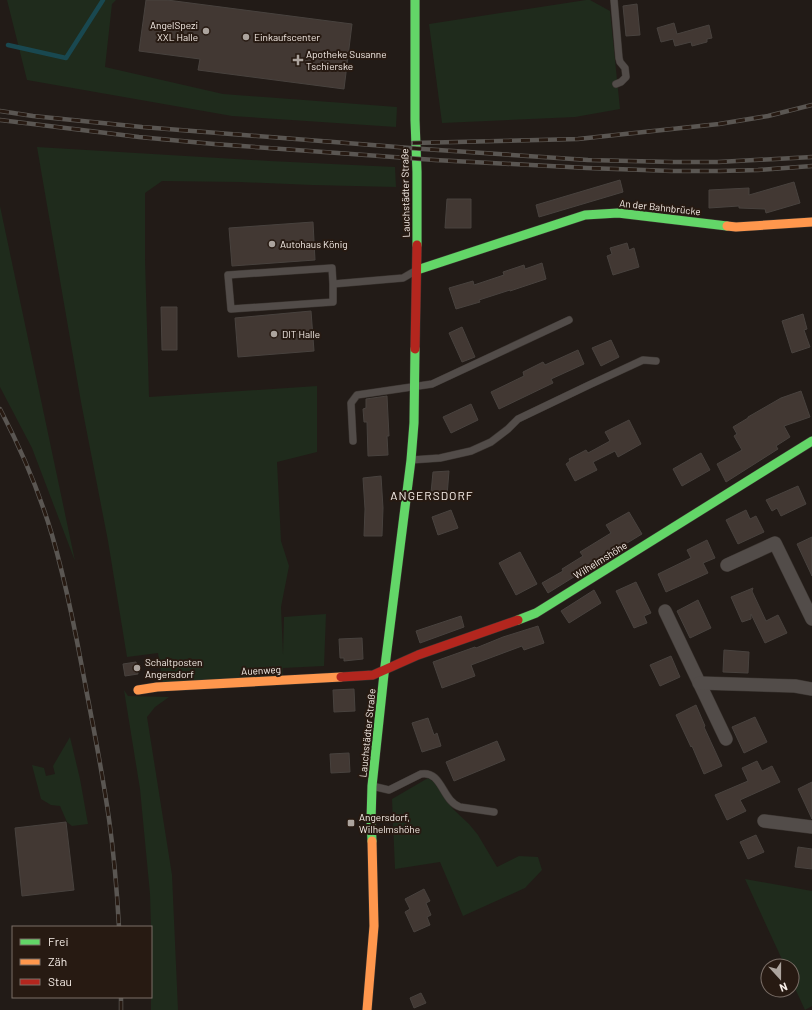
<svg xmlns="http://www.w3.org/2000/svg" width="812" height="1010" font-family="Barlow,sans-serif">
  <rect width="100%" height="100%" fill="#221b17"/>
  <g fill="#1f2b1c">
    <path d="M7,0H116L112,4L105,67L223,94L397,107L396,127L232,116L27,80Z"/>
    <path d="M586,0H590L610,11L620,109L575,117L442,123L429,24Z"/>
    <path d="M37,147L270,161L395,167L396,187L312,185L240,182L162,181L145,193V259L149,397L317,386V452L277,462L281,541L289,566L281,607L283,655L284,617L326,614L324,666L283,668V677L163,683L158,653L127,657L108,541L81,402Z"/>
    <path d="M0,206L75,561L32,448L0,387Z"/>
    <path d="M124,690L128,696L169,697L155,707L147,717L172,875L178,1010H151V927L150,894L140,789Z"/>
    <path d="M70,737L80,779L88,824L72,826L67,822L60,806L51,805L41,799L32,765L44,768L46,776L55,774L53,766Z"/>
    <path d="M428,778L434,782L453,809L469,824L478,835L497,867L519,856L538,857L542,870L525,888L463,916L440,862L395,869L392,799Z"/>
    <path d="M745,879L812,891V1006L805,1010L792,982V966H785Z"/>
  </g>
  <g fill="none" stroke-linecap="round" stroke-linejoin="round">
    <path stroke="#194850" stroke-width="4.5" d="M8,45L66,58L103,0"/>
  </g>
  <g fill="#423833" stroke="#48423e">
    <path d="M146,0H167L352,24L344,89L198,70L200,59L139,51Z"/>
    <path d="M637,4L640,35L626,36L623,6Z"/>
    <path d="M674,23L677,34L709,25L712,38L707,39V42L692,46L691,42L675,46L673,39L661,42L657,28Z"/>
    <path d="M620,180L623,192L539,217L536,205Z"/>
    <path d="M794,182L800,203L766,213L765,209L739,208V206L709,208V190L749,188V195Z"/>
    <path d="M447,199H471V228H445Z"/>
    <path d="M313,222L315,260L232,266L229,228Z"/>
    <path d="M627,243L629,250L634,248L639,267L613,275L607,256L612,254L610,248Z"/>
    <path d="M542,263L546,279L510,291V290L479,300L480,302L456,309L449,288L473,281L474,285L504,275L503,272L524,265L525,269Z"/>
    <path d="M161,307H177V350H162Z"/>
    <path d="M311,311L314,351L238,357L235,318Z"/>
    <path d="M803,314L807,329L804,330L810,347L792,353L782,321Z"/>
    <path d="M462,327L475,357L462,362L449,333Z"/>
    <path d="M611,340L619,357L601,366L592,348Z"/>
    <path d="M578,350L584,364L551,379L553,383L499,409L491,392L524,376L523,372L543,362L545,365Z"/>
    <path d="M801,391L810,417L784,426L790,437L776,446L778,449L726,482L717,464L742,450L734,436L737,434L733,427L748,418V417L781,398Z"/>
    <path d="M387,396L389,436H387L388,455L368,456L367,422H364L363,409L366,408V399Z"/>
    <path d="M471,404L478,420L451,433L443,417Z"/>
    <path d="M629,420L641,444L618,457L615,451L593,462L597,470L575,481L566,464L570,461L569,459L586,450L588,453L610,441L605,432Z"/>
    <path d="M701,453L710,470L682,486L673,469Z"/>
    <path d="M449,471L447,496L431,493L433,472Z"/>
    <path d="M381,476L383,508L382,536H364L365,509L363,478Z"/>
    <path d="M798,486L806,504L781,516L777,508L772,511L766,500Z"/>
    <path d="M451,510L458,528L438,535L432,517Z"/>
    <path d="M746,510L750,519L756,516L764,532L738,544L726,520Z"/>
    <path d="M629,512L642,534L614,551V552L548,593L542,583L563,571L562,569L583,556L580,552L611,533L606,525Z"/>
    <path d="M812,537V576L797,544Z"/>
    <path d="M707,540L715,558L703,563L708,573L666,592L658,574L691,558L687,550Z"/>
    <path d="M520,552L537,584L516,595L499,563Z"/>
    <path d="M636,582L651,613L644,616L647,623L634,628L616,591Z"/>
    <path d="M753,588L752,591L766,621L778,615L787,633L765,643L751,614V619L742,622L731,597Z"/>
    <path d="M594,590L601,603L569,623L561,611Z"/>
    <path d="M698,600L711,628L690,638L677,611Z"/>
    <path d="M461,616L464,627L420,643L416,631Z"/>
    <path d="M538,626L544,643L524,650L522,646L471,665L475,676L442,688L433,662L475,647L476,648L503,637Z"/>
    <path d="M362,638L363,659L344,661V658H340L339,639Z"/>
    <path d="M724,650L749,652L748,673L723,672Z"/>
    <path d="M671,656L680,677L660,686L650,665Z"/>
    <path d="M136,662L138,674L125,676L123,664Z"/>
    <path d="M354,689L355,711L334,712L333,690Z"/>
    <path d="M696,705L705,726L704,727L722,766L704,774L692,746L691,747L676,715Z"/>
    <path d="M755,717L767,742L744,753L732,727Z"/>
    <path d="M428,718L434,735L437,733L441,746L422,752L412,723Z"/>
    <path d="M497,741L505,760L454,781L446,762Z"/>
    <path d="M349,753L350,772L331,773L330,754Z"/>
    <path d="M757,761L762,771L772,766L780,782L740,800L746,811L727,820L715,795L748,781L742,768Z"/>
    <path d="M812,782V819L798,789Z"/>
    <path d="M66,822L74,890L22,896L15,828Z"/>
    <path d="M756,835L764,852L748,859L740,842Z"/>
    <path d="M798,847L812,849V869L795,867Z"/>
    <path d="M424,889L430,901L426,903L431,915L427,917L430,925L414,932L405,912L410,909L405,899Z"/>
    <path d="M421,993L426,1003L414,1008L410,998Z"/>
  </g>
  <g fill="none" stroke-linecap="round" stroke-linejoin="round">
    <defs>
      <g id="lane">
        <path d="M614,0L619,58L620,62L625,68L626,77L621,82L616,84"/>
        <path d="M333,284L332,268L228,275L231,309L333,302V284L403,278L415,271"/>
        <path d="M353,441L351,403L357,395L432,384L569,320"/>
        <path d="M411,460L440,458L471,451L491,442L508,429L518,419L589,385L643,360L656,361"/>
        <path d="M372,786L389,790L421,774C442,770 442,801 460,807L494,812"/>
      </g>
      <g id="street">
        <path d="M727,565L775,543L812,619"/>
        <path d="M665,611L726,739"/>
        <path d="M699,683L795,686L812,689"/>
        <path d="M764,821L812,827"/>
      </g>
      <g id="fast">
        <path d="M415,0V120L417,172V245"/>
        <path d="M417,270L585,215L618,213L727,226"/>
        <path d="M518,620L536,613L812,441"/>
        <path d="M372,841L371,820L372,786L384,674L411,460L414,423L415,349"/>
      </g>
      <g id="slow">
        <path d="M727,226L736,227L812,222"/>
        <path d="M138,690L157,687L341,677"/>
        <path d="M367,1010L374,926L372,841"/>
      </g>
      <g id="jam">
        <path d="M415,349L417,245"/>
        <path d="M341,677L373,675L418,655L518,620"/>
      </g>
    </defs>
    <use href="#lane" stroke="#3b3531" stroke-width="8"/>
    <use href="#street" stroke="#3b3531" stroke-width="14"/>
    <use href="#fast" stroke="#3b3531" stroke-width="10"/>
    <use href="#slow" stroke="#3b3531" stroke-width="10"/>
    <use href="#jam" stroke="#3b3531" stroke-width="10"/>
    <use href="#lane" stroke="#524c49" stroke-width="7"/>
    <use href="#street" stroke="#524c49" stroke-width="13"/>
    <use href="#fast" stroke="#63d668" stroke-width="9"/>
    <use href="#slow" stroke="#ff974d" stroke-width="9"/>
    <use href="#jam" stroke="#b3261e" stroke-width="9"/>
    <defs>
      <g id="rail">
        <path d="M0,111L33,116L142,127L423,149L588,160L673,162H718L812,157"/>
        <path d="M0,120L139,137L214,144L435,160L587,168L672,171H720L758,170L812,166"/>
        <path d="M413,143L578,139L719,124L768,116L812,105"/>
        <path d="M0,409C21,449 39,491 52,535C67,587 77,640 87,694C95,735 103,777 109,819C114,855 117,891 119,927"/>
        <path d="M121,1010V997"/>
      </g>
    </defs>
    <use href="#rail" stroke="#5a5652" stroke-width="4.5"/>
    <use href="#rail" stroke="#271a12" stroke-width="3" stroke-dasharray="9" stroke-linecap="butt"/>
  </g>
  <g fill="#aca49e" stroke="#271a12" stroke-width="1.5">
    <circle cx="206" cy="31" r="4"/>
    <circle cx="246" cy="37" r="4"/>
    <path d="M296 54h4v4h4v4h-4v4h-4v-4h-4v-4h4z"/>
    <circle cx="272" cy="244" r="4"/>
    <circle cx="274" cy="334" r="4"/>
    <circle cx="137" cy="668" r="4"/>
    <rect x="347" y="819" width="8" height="8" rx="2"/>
  </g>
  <g text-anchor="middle" stroke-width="4" stroke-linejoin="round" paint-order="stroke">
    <g font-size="10" fill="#f6ede7" stroke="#271a12" text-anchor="start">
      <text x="198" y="29" text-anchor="end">AngelSpezi<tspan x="198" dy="12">XXL Halle</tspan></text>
      <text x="254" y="41">Einkaufscenter</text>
      <text x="306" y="58">Apotheke Susanne<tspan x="306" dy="12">Tschierske</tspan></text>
      <text x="280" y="248">Autohaus König</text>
      <text x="282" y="338">DIT Halle</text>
      <text x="145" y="666">Schaltposten<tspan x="145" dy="12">Angersdorf</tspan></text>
      <text x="359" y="821">Angersdorf,<tspan x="359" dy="12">Wilhelmshöhe</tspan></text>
    </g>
    <g font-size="10" fill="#f6ede7" stroke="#271a12">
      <text transform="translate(405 193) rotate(-91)" y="4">Lauchstädter Straße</text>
      <text transform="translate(660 207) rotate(6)" y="4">An der Bahnbrücke</text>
      <text transform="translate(600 560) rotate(-32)" y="4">Wilhelmshöhe</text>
      <text transform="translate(261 670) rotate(-3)" y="4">Auenweg</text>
      <text transform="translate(367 733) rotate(-84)" y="4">Lauchstädter Straße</text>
    </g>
    <g font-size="12" letter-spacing="1" fill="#f6ede7" stroke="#271a12">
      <text x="432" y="500">ANGERSDORF</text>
    </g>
  </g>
  <rect x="12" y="926" width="140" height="72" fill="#271a12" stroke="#7a6e67"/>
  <rect x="20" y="939" width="20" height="6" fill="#63d668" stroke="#7a6e67"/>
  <text x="48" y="946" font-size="12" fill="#f6ede7">Frei</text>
  <rect x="20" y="959" width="20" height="6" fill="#ff974d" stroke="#7a6e67"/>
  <text x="48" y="966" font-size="12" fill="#f6ede7">Zäh</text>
  <rect x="20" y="979" width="20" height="6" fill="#b3261e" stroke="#7a6e67"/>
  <text x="48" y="986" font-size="12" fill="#f6ede7">Stau</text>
  <g transform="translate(780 978) rotate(159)"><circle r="19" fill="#271a12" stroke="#7a6e67"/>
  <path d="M0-3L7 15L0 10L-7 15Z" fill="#aca49e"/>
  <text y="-6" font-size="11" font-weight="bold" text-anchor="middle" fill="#f6ede7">N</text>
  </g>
</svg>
